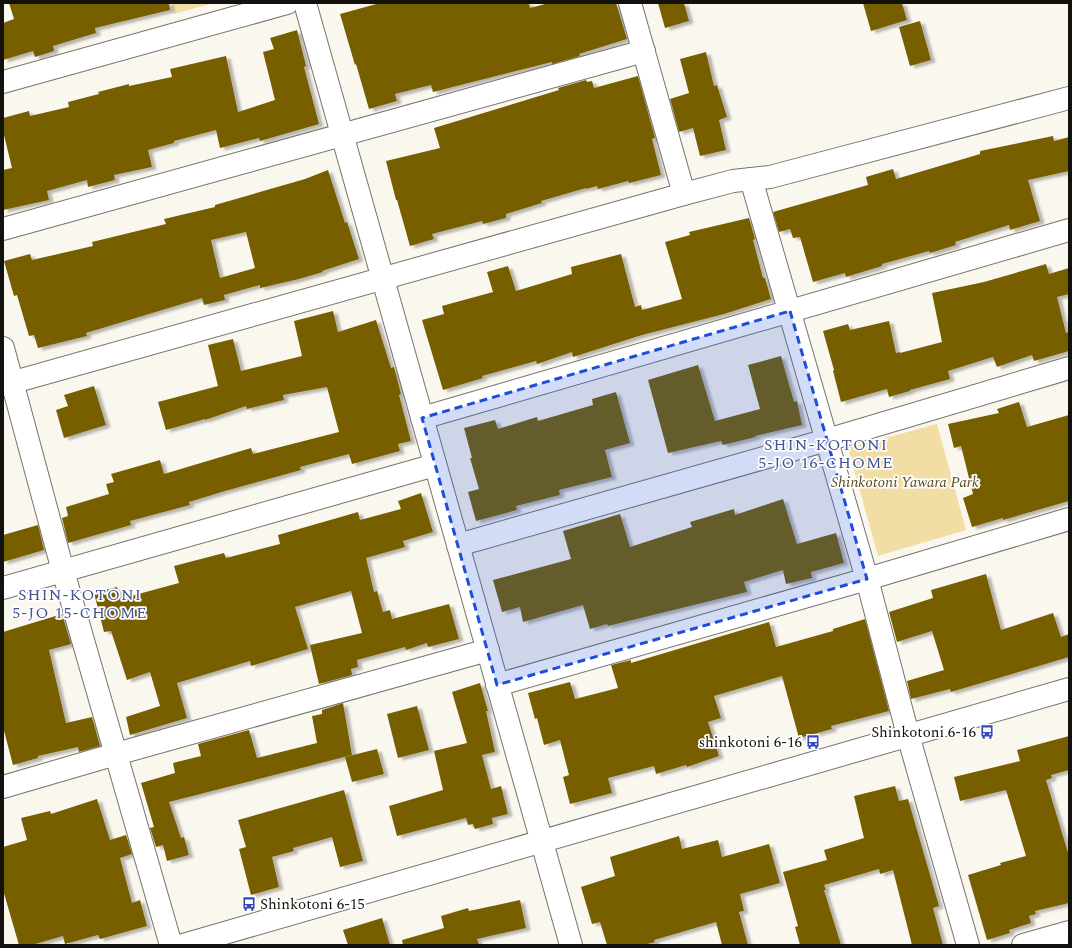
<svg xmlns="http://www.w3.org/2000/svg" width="1072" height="948" font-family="Spectral,serif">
  <defs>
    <filter id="shadow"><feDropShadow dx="4.5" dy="2.5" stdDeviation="1" flood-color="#0004"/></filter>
  </defs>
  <rect width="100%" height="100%" fill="#faf7ee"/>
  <g fill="#f2dea4">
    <path d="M171,3H214L174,14Z"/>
    <path d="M937,424L966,530L878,556L848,448Z"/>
  </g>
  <g fill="#775f02" fill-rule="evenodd" filter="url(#shadow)">
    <path d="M9,3H169L170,10L95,28L96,33L53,46L54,51L35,57L33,51L3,60V23L14,19Z"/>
    <path d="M380,3H529L530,8L549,3H616L627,39L579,54L580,56L552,64V62L433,92L431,85L395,94L397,101L369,109L356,64L355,65L340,14Z"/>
    <path d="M658,3H684L689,21L665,28Z"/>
    <path d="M863,3H902L907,20L871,31Z"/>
    <path d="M920,21L931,60L910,66L899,27Z"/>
    <path d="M297,30L306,66L304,67L319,124L260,141L259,138L220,148L216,130L174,141V143L148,150L152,167L114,175L115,180L88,187L87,180L47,191L49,200L3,210V170L12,168L3,131V118L29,111L30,116L69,107L68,102L99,94L98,92L129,84V86L172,77L170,69L226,56L238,112L275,100L263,52L274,49L270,38Z"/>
    <path d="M706,52L714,86L717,85L727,117L719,120L726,150L700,156L693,128L679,132L670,99L689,93L680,59Z"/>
    <path d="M638,76L655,138L652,139L661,175L629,183L628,181L598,189L597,186L586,189V188L541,201L542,203L506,214V218L483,224L482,221L432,234L434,239L410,246L397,200H396L386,161L440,148L434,128L559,90L558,88L586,80L587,82L592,81L594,88Z"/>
    <path d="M1053,136L1054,141L1069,137V171L1028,180L1040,221L1010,230L1009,225L955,242L956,245L930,253L929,251L882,264V266L846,277L845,273L813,282L800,237L793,238L790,229L779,232L773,212L868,185L866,177L893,169L896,179L980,154V151Z"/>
    <path d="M328,170L345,223L347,222L359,259L322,271L323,272L299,279L260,288V285L224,295L225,300L204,305L202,298L86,333L87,336L38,348L34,335L29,336L17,295L14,296L4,261L30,254L32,260L93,246L92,242L166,224L164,219L215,207V205L305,179ZM246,232L255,268L220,278L211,240Z"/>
    <path d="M749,218L755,239L753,240L763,278H765L771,299L724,314L642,335L573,357L572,352L537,364L536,361L482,376L483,378L443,390L422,320L444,314L442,306L493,292L487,272L508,266L516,291L572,274L571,267L621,254L635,307L641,305L642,310L682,299L665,242L690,235L689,232Z"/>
    <path d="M1046,264L1049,274L1069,268V294L1057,297L1066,333L1069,332V351L1034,361L1032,355L997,367L993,357L948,371L950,379L910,390V391L889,397L887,389L841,402L833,371L834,370L823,331L848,324L850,330L889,321L896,353L900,352V353L942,342L932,293L984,282Z"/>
    <path d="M333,311L338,332L376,320L391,368L394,367L401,394L399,395L411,441L398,444L400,451L352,464L349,454L300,467L301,470L225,491L189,502L190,505L130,521L131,525L68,543L62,518L68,516L66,507L109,494L106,484L114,482L111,474L160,460L164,474L251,448L253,454L339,432L327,387L283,395L284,400L247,409L246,406L205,420V419L166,430L158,402L218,386L208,345L233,339L241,371L302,356L294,321Z"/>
    <path d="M781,356L794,402L797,401L802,425L755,436L756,437L723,445L721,441L668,453L648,380L698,365L715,421L760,409L748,365Z"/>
    <path d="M94,386L106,425L64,438L56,410L68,406L64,395Z"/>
    <path d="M616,392L630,443L605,450L612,477L559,490L560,495L516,506L517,510L476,521L468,492L479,489L470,458H472L464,428L495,420L498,429L537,417L538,421L593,405L592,399Z"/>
    <path d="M1019,402L1027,427L1069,415V501L1003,520V518L972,527L963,498L973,494L961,446L954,448L948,424L999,413L997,409Z"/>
    <path d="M421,493L433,532L403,541L405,547L366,558L374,592L377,591L383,612L390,610L392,619L449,604L459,639L428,647L427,643L406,650L405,647L357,660L358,667L351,669L352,675L319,684L310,645L362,633L351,591L295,607L308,649L251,666L250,661L177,683L187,718L130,735L126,717L160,706L150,672L127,680L111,631L104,632L94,593L117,587L120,599L179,583L174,566L224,553L226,558L280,544L278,535L358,512L360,520L401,509L398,501Z"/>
    <path d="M783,499L797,544L836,533L844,563L811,572L812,578L786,584L783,570L744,582L747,592L608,626L607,624L590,629L583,605L523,622L520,607L502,612L493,580L571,559L563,531L620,514L630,547L692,527L690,522L734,509L735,515Z"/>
    <path d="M38,525L44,550L3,562V535Z"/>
    <path d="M986,574L1001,630L1053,613L1061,637L1069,634V657L951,692L950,689L911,699L907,681L944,670L932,631L897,642L889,612L933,598L931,590Z"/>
    <path d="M62,614L71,644L49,650L66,723L92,717L100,746L79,752L78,747L38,756V758L13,765L3,727V632Z"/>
    <path d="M865,619L889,711L831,726L832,729L799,738L782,676L714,696L721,718L708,722L719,756L687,767L686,765L656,774L654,766L608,778L612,793L570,804L563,777L569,775L560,740L544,745L537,718L535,719L528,693L570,682L575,699L618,688L611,665L631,660V663L769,622L776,647L833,631V629Z"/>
    <path d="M480,683L488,711H486L495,752L482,755L491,789L501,786L508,814L492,818L493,824L475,829L473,824L468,825L466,818L397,836L389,806L443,790L434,751L467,743L452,692Z"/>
    <path d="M343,703L352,755L169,802L181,838L184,837L189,855L167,861L163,845L156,847L150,828L154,827L141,783L175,773L173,763L201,756L198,744L249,730L257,758L317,743L312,716L322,714V710Z"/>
    <path d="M417,706L429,750L398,758L387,714Z"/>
    <path d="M1069,736V770L1051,775L1052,778L1046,780L1069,856V903L1035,911L1036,914L1029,916L1031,923L1009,930L1010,933L987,940L968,875L1001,865L1000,863L1026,856L1006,790L960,801L954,777L1020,761L1017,750Z"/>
    <path d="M377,749L384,774L352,782L345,757Z"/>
    <path d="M895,786L899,801L908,799L939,906L933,908L943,945H912L893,870L880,874L879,869L824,885L826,890H824L841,945H800L795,927L798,926L783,872L827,860L824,850L864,838L854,796Z"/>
    <path d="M344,790L363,861L340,867L332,837L293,848L294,851L272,857L279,887L251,895L239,849L246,847L238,820Z"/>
    <path d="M97,799L110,840L126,835L132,854L120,858L132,903L140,900L147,926L100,939L98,935L65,944L63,936L32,945H19L3,890V847L27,840L21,818L50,811L51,814Z"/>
    <path d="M679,836L682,849L718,840L722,857L769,844L780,883L740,894L744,911L739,912L748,945H722L716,922L654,940L655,942L643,945H607L600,922L592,924L581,887L615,876L610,857Z"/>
    <path d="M520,900L526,928L477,939L479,945H403L402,940L444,928L441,916L468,908L469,911Z"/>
    <path d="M382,918L390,945H348L343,930Z"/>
  </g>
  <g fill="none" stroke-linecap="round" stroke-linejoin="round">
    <defs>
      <g id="minor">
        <path d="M305,3L571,945"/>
        <path d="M630,3L684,194"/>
        <path d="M3,82L287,3"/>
        <path d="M751,179L867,579L908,735L968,945"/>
        <path d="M3,229L644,51"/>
        <path d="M3,348L63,571L171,945"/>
        <path d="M3,385L684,194L733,181L770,177L1069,98"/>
        <path d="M422,418L1069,230"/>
        <path d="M458,545L827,440L1069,368"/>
        <path d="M3,588L435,465"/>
        <path d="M497,685L867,579L1069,519"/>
        <path d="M3,787L116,754L488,650"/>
        <path d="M183,945L1069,689"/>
        <path d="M1023,945L1069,932"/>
      </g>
    </defs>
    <use href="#minor" stroke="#75736b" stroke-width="24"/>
    <use href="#minor" stroke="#fff" stroke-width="22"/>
  </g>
  <path fill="#1d4ed8" fill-opacity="0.2" stroke="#1d4ed8" stroke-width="3" stroke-dasharray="8 5" stroke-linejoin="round" d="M790,311L867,579L497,685L422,418Z"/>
  <defs>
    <symbol id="bus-bare" viewBox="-9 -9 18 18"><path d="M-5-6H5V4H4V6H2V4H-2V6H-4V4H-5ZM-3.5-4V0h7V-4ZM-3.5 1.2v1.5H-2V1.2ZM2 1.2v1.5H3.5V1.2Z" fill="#3446b8" stroke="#fff" stroke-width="2.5" paint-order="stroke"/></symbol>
  </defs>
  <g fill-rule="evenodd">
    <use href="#bus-bare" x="977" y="722" width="20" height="20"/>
    <use href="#bus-bare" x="803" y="732" width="20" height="20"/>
    <use href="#bus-bare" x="239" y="894" width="20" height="20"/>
  </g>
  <g text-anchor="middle" stroke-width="3.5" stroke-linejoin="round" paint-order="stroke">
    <g font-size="15" font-style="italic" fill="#5a4c22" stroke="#fff">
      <text x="905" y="487">Shinkotoni Yawara Park</text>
    </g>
    <g font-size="15" fill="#12110e" stroke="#fff" text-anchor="end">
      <text x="976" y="737">Shinkotoni 6-16</text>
      <text x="802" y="747">shinkotoni 6-16</text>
      <text x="260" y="909" text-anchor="start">Shinkotoni 6-15</text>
    </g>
    <g font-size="16" letter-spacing="1" fill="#42528e" stroke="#fff">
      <text x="826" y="450">SHIN-KOTONI<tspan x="826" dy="18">5-JO 16-CHOME</tspan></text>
      <text x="80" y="600">SHIN-KOTONI<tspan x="80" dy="18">5-JO 15-CHOME</tspan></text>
    </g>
  </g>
  <rect width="1072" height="948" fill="none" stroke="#12110e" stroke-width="8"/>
</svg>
